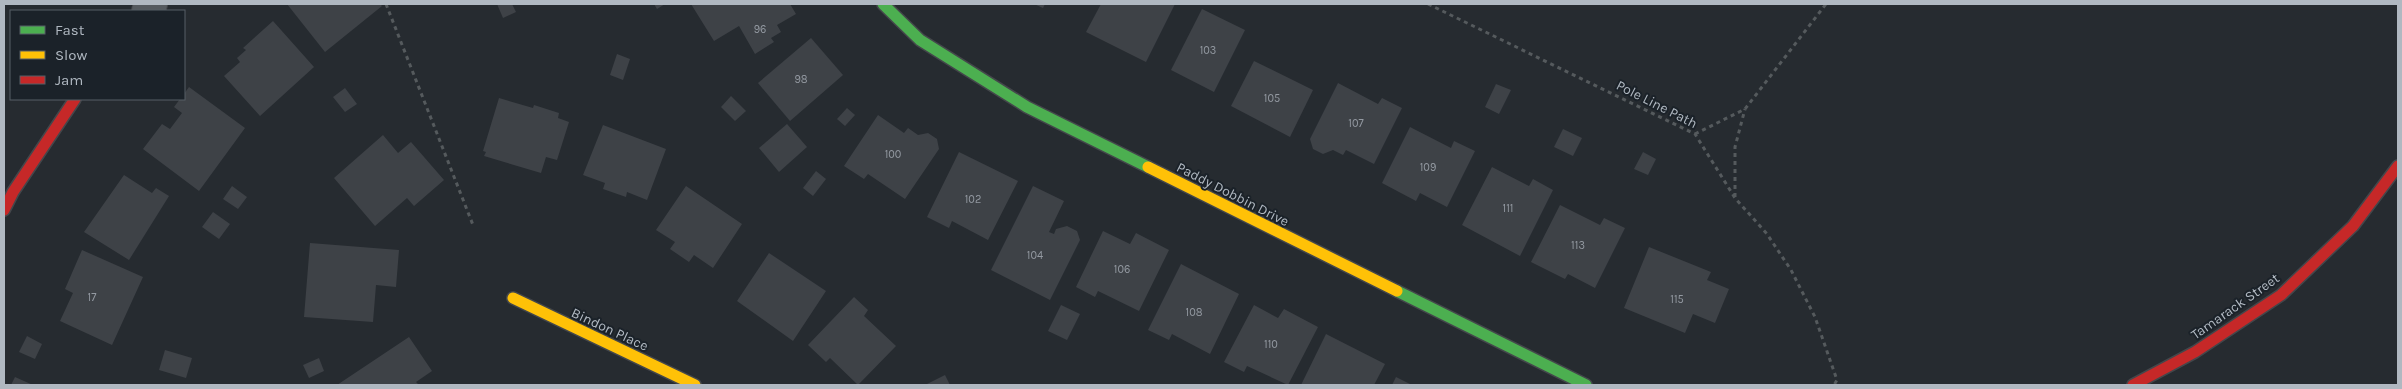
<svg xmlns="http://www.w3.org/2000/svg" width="2402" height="389" font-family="Karla,sans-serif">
  <rect width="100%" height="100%" fill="#262b30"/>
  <g fill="#3e4247">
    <path d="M287,4H380L382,6L325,52Z"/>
    <path d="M497,4H512L516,12L503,18Z"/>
    <path d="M654,4H665L657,9Z"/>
    <path d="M691,4H790L796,14L777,25L781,32L771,38L774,42L755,54L739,26L714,41Z"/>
    <path d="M1034,4H1045L1043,8Z"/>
    <path d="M1101,4H1175L1146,62L1086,32Z"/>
    <path d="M1202,9L1245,30L1214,92L1171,70Z"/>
    <path d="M273,21L314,67L260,116L224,76L240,62L237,58L246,50L243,48Z"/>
    <path d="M811,38L843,75L790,121L758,83Z"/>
    <path d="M617,54L630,59L623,80L610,75Z"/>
    <path d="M1254,61L1313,90L1290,137L1231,106Z"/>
    <path d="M1338,83L1378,104L1382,98L1402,108L1374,164L1346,150L1343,155L1333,150L1323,154L1313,149L1310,139Z"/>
    <path d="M1496,84L1511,90L1499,114L1485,107Z"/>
    <path d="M189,87L245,128L199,191L143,149L162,124L170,129L182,113L174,107L180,99H184V94Z"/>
    <path d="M345,88L357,104L345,112L333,97Z"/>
    <path d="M731,96L746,111L735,121L721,107Z"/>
    <path d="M499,98L533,108L534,105L559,113L558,118L569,122L557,160L546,157L541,173L484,156L486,152L483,151Z"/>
    <path d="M847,108L855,115L845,126L837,119Z"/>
    <path d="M878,115L904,133L908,128L918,135L928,133L937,139L939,149L905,199L868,174L864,179L844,166Z"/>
    <path d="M787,124L807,147L779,172L759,148Z"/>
    <path d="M603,125L666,149L647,200L627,192L626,197L603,189L605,183L583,175Z"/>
    <path d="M1410,127L1451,148L1454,141L1475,151L1447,207L1420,193L1416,201L1382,183Z"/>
    <path d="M1563,129L1582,138L1573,156L1554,147Z"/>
    <path d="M383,135L398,153L411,142L444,180L414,206L407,198L375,226L334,178Z"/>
    <path d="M959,152L1018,181L988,240L952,221L949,228L927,217Z"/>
    <path d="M1643,152L1656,159L1648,175L1634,169Z"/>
    <path d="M1492,167L1529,186L1533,179L1553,190L1520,256L1462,225Z"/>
    <path d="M816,171L826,179L813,196L803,188Z"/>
    <path d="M124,175L152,193L156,188L169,196L129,260L84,232Z"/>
    <path d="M232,186L247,197L238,209L223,199Z"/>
    <path d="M686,186L742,224L713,268L694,255L689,262L670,249L675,242L656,230Z"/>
    <path d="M1033,186L1064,201L1049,232L1054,234L1056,229L1067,226L1077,231L1080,240L1050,300L991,270Z"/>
    <path d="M1560,205L1600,225L1604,218L1625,228L1595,288L1568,274L1565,279L1531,262Z"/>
    <path d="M213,212L230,224L219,239L202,227Z"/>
    <path d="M1103,231L1130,244L1136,233L1169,250L1139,311L1098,291L1095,297L1076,287Z"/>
    <path d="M310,243L399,250L396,287L376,285L373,322L304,317Z"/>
    <path d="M1649,247L1711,272L1707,280L1729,289L1715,323L1693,314L1685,333L1624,308Z"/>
    <path d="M82,250L143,277L112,345L60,321L73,293L65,289Z"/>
    <path d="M769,253L826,291L793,341L737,301Z"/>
    <path d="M1181,264L1239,294L1210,354L1172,334L1169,340L1148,330Z"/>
    <path d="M854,297L868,310L864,316L896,346L858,385L830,358L826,362L808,345Z"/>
    <path d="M1061,305L1080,314L1067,340L1048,331Z"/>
    <path d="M1254,305L1278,318L1284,309L1318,327L1288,385L1247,366L1244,372L1224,362Z"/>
    <path d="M1326,334L1385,364L1374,385H1301Z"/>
    <path d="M27,336L42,344L35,359L19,352Z"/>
    <path d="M409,337L432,371L416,382L419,385H337Z"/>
    <path d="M165,350L192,358L186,378L159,370Z"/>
    <path d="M319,358L324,371L309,378L303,365Z"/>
    <path d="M945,375L950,385H925Z"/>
    <path d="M15,377L33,385H11Z"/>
    <path d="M1396,377L1412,385H1392Z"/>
  </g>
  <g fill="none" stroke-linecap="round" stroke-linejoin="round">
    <defs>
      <path id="street" d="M146,11L153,4"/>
      <g id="fast">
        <path d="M883,4L920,40L1027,107L1148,167"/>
        <path d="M1397,291L1586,385"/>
      </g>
      <g id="slow">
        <path d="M1148,167L1397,291"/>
        <path d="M513,298L695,385"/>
      </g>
      <g id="jam">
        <path d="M4,210L13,192L75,99"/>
        <path d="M2133,385L2195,352L2281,295L2353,226L2398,166"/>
      </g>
    </defs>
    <use href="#street" stroke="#44474b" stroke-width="30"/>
    <use href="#fast" stroke="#44474b" stroke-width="14"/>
    <use href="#slow" stroke="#44474b" stroke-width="14"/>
    <use href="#jam" stroke="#44474b" stroke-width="14"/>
    <g stroke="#555a5d" stroke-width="3" stroke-dasharray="4 4" stroke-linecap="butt">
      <path d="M386,4L473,225"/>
      <path d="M1428,4L1695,134L1735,198L1767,234L1791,270L1815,317L1837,380L1834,385"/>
      <path d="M1695,134L1745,109L1826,4"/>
      <path d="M1735,197V147L1745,109"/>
    </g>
    <use href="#street" stroke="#555a5f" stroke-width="28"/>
    <use href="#fast" stroke="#4caf50" stroke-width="11"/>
    <use href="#slow" stroke="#ffc107" stroke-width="11"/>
    <use href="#jam" stroke="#c62828" stroke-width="11"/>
  </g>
  <g text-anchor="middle" stroke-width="4" stroke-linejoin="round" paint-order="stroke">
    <g font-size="11" fill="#949aa2">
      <text x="760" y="33">96</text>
      <text x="1208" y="54">103</text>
      <text x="801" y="83">98</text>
      <text x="1272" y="102">105</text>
      <text x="1356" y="127">107</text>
      <text x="893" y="158">100</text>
      <text x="1428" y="171">109</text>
      <text x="973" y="203">102</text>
      <text x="1508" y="212">111</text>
      <text x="1578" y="249">113</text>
      <text x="1035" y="259">104</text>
      <text x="1122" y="273">106</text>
      <text x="92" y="301">17</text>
      <text x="1677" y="303">115</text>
      <text x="1194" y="316">108</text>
      <text x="1271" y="348">110</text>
    </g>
    <g font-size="14" fill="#b0b8c1" stroke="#1b2229">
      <text transform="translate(1657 104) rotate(27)" y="5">Pole Line Path</text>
      <text transform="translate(1233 194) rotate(27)" y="5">Paddy Dobbin Drive</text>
      <text transform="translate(2235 306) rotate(-35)" y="5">Tamarack Street</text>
      <text transform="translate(610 329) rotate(25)" y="5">Bindon Place</text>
    </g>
  </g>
  <rect width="2402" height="389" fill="none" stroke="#b0b8c1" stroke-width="10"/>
  <rect x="10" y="10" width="175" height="90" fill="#1b2229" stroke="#575e66"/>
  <rect x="20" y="26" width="25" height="8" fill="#4caf50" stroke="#575e66"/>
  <text x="55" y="35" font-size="15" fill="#b0b8c1">Fast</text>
  <rect x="20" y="51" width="25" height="8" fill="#ffc107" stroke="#575e66"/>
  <text x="55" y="60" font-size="15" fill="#b0b8c1">Slow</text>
  <rect x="20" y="76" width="25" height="8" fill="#c62828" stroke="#575e66"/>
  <text x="55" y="85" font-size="15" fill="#b0b8c1">Jam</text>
</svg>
